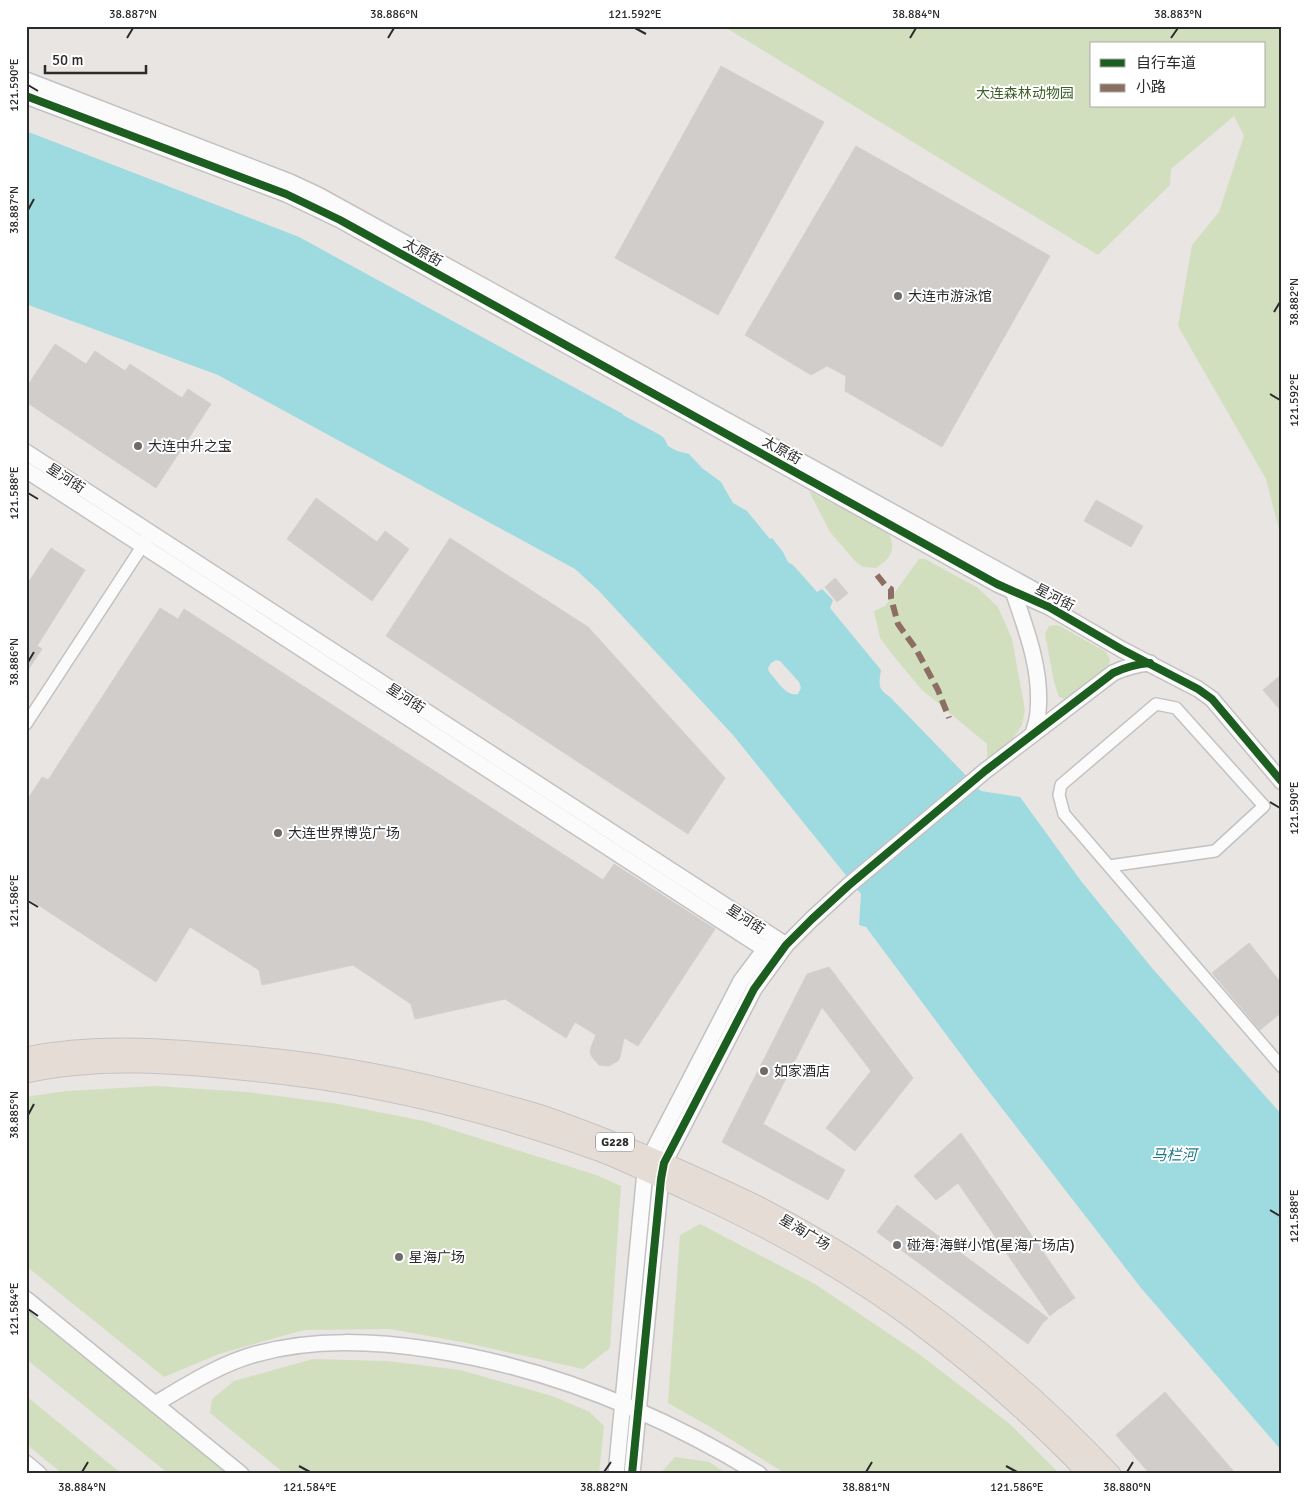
<svg xmlns="http://www.w3.org/2000/svg" width="1308" height="1500" font-family="Signika,'Noto Sans SC',sans-serif">
  <rect width="100%" height="100%" fill="#e8e5e2"/>
  <g fill="#d2dfbf" fill-rule="evenodd">
    <path d="M723,26H1282V541L1266,479L1178,326L1192,245L1219,212L1244,136L1234,116L1171,169L1170,185L1098,255ZM1092,44H1264V106H1092Z"/>
    <path d="M809,491L889,533C896,551 891,558 876,568L863,567L855,561L830,532Z"/>
    <path d="M919,559H925L978,588L998,607L1012,639L1025,710L1022,725L1010,743L987,762V744L921,689L892,654L880,638L874,611L885,606Z"/>
    <path d="M1058,625L1106,652L1110,660L1108,669L1067,700L1059,697L1054,682L1045,634L1049,626Z"/>
    <path d="M156,1086L247,1092L333,1103L424,1121L596,1175L621,1186L610,1348L583,1369L467,1343L390,1329L304,1330L219,1354L164,1377L26,1266V1097L66,1091Z"/>
    <path d="M700,1224L815,1284L919,1354L1010,1424L1060,1474H786L719,1432L668,1403L680,1235Z"/>
    <path d="M26,1306L234,1474H169L26,1359Z"/>
    <path d="M313,1359L387,1361L460,1370L552,1396L590,1412L604,1426L599,1474H285L210,1413L212,1399L234,1381Z"/>
    <path d="M26,1396L122,1474H63L26,1444Z"/>
    <path d="M675,1457L709,1462L727,1474H660Z"/>
  </g>
  <path fill="#9edbe1" fill-rule="evenodd" d="M26,131L299,237L623,414V415L660,435L664,438L668,446L677,451L689,454L702,468L721,482L733,503L747,511L770,539L772,538L783,552L788,562L793,565L817,592L822,589L833,600L830,608L881,670C879,684 877,689 890,697L981,791L1020,797L1081,881L1152,968L1282,1115V1451L1141,1288L977,1076L866,927L859,925L861,894L733,735L598,590L575,569L218,375L26,304ZM776,660L780,661L799,682L801,688L798,694C786,697 777,680 769,672L768,668L771,663Z"/>
  <g fill="#d0cdcb" stroke="#d3d0ce">
    <path d="M721,66L824,122L718,315L615,258Z"/>
    <path d="M856,146L1050,256L942,447L845,391L846,376L827,366L811,375L745,335Z"/>
    <path d="M55,344L86,364L95,351L125,371L130,364L182,398L188,389L211,404L156,488L26,402V388Z"/>
    <path d="M316,498L377,542L385,531L409,549L372,601L287,539Z"/>
    <path d="M1096,500L1143,526L1131,547L1084,521Z"/>
    <path d="M450,538L588,627L725,778L688,834L386,636Z"/>
    <path d="M51,548L85,570L37,646L42,649L26,673V586Z"/>
    <path d="M835,578L848,593L837,602L825,587Z"/>
    <path d="M160,608L178,619L184,609L603,880L614,864L715,929L638,1046L624,1038L620,1057L618,1061L609,1066L599,1065L592,1057L590,1052L591,1047L596,1035L575,1022L566,1038L505,999L415,1019L411,1004L353,965L262,985L259,970L190,927L156,982L26,897V802L42,777L48,780Z"/>
    <path d="M1282,674V712L1263,690Z"/>
    <path d="M1249,943L1282,984V1012L1260,1030L1212,973Z"/>
    <path d="M829,967L913,1078L855,1151L826,1128L871,1071L822,1007L763,1124L845,1170L828,1200L722,1142L807,974Z"/>
    <path d="M961,1133L1075,1298L1057,1310L1050,1316L958,1183L936,1200L914,1176Z"/>
    <path d="M897,1205L1048,1318L1042,1324L1028,1344L877,1232Z"/>
    <path d="M1165,1392L1236,1474H1150L1116,1435Z"/>
  </g>
  <g fill="none" stroke-linecap="round" stroke-linejoin="round">
    <defs>
      <g id="minor">
        <path d="M26,724L147,539"/>
        <path d="M1109,866L1215,851L1264,806L1176,708L1156,704L1061,785L1059,795L1064,814L1282,1067"/>
      </g>
      <g id="tertiary">
        <path d="M26,80L290,182L318,195L1034,590"/>
        <path d="M26,96L286,194L340,220L997,584L1049,607L1121,649L1198,689L1212,699L1282,782"/>
        <path d="M26,452L786,945"/>
        <path d="M26,470L777,957"/>
        <path d="M1016,585L1013,591C1026,629 1042,670 1038,711C1038,719 1035,726 1033,734"/>
        <path d="M26,1299L241,1474"/>
        <path d="M155,1404C187,1385 220,1364 256,1354C314,1338 374,1341 433,1350C551,1368 657,1412 759,1474"/>
        <path d="M26,1463L39,1474"/>
        <path d="M616,1474L645,1172L650,1157L741,981L765,949L775,947"/>
        <path d="M632,1474L661,1179L664,1163L754,989L786,945L812,919L848,886L985,771L1113,673C1126,667 1136,664 1150,663"/>
      </g>
      <g id="trunk">
        <path d="M26,1057C99,1042 176,1049 249,1056C331,1063 412,1079 492,1101C509,1106 527,1110 544,1116C584,1130 624,1146 662,1162C694,1176 725,1190 756,1205C888,1272 1009,1366 1111,1474"/>
        <path d="M26,1073C99,1057 176,1063 250,1071C338,1079 425,1097 510,1122C545,1133 582,1144 616,1158C639,1168 663,1179 686,1190C766,1226 845,1269 916,1322C977,1368 1035,1418 1088,1474"/>
      </g>
    </defs>
    <use href="#minor" stroke="#c2c2c2" stroke-width="14"/>
    <use href="#tertiary" stroke="#c2c2c2" stroke-width="18"/>
    <use href="#trunk" stroke="#c5c3c2" stroke-width="21"/>
    <use href="#minor" stroke="#fcfbfb" stroke-width="11"/>
    <use href="#tertiary" stroke="#fcfbfb" stroke-width="15"/>
    <use href="#trunk" stroke="#e6dcd6" stroke-width="19"/>
    <path stroke="#8d6e63" stroke-width="6" stroke-dasharray="12 6" stroke-linecap="butt" d="M877,575L885,585L891,589V598L898,624L916,649L938,690L949,718"/>
    <defs>
      <g id="cycleway">
        <path d="M26,96L286,194L340,220L997,584L1049,607L1121,649L1198,689L1212,699L1282,782"/>
        <path d="M632,1474L661,1179L664,1163L754,989L786,945L812,919L848,886L985,771L1113,673C1126,667 1136,664 1150,663"/>
      </g>
    </defs>
    <use href="#cycleway" stroke="#fff" stroke-width="11"/>
    <use href="#cycleway" stroke="#1b5e20" stroke-width="8"/>
  </g>
  <path fill="none" stroke="#2b2b2b" stroke-width="2" d="M635,28L646,34M127,38L133,28M388,38L394,28M910,38L916,28M1171,38L1178,28M28,85L38,91M28,210L34,199M1274,312L1280,302M1270,394L1280,400M28,493L38,499M28,662L34,652M1270,802L1280,808M28,901L38,907M28,1115L34,1104M1270,1210L1280,1216M28,1309L38,1316M299,1466L310,1472M1006,1466L1017,1472M82,1472L88,1462M604,1472L611,1462M866,1472L872,1462M1127,1472L1133,1462"/>
  <g fill="#6d6c6b" stroke="#fff" stroke-width="2">
    <circle cx="898" cy="296" r="5"/>
    <circle cx="138" cy="446" r="5"/>
    <circle cx="278" cy="833" r="5"/>
    <circle cx="764" cy="1071" r="5"/>
    <circle cx="897" cy="1245" r="5"/>
    <circle cx="399" cy="1257" r="5"/>
  </g>
  <g text-anchor="middle" stroke-width="4" stroke-linejoin="round" paint-order="stroke">
    <rect fill="#fff" stroke="#6b6b6b" stroke-width="1" x="596" y="1132.5" width="38" height="19" rx="4"/>
    <g font-size="12" font-weight="bold" fill="#2b2b2b">
      <text x="615" y="1146">G228</text>
    </g>
    <g font-size="14" fill="#3b5f24" stroke="#fff">
      <text x="1025" y="98">大连森林动物园</text>
    </g>
    <g font-size="14" fill="#2b2b2b" stroke="#fff">
      <text transform="translate(423 252) rotate(29)" y="5">太原街</text>
      <text transform="translate(782 450) rotate(29)" y="5">太原街</text>
      <text transform="translate(66 478) rotate(33)" y="5">星河街</text>
      <text transform="translate(1055 597) rotate(27)" y="5">星河街</text>
      <text transform="translate(406 698) rotate(33)" y="5">星河街</text>
      <text transform="translate(746 919) rotate(33)" y="5">星河街</text>
      <text transform="translate(805 1232) rotate(30)" y="5">星海广场</text>
    </g>
    <g font-size="14" fill="#2b2b2b" stroke="#fff" text-anchor="start">
      <text x="908" y="301">大连市游泳馆</text>
      <text x="148" y="451">大连中升之宝</text>
      <text x="288" y="838">大连世界博览广场</text>
      <text x="774" y="1076">如家酒店</text>
      <text x="907" y="1250">碰海·海鲜小馆(星海广场店)</text>
      <text x="409" y="1262">星海广场</text>
    </g>
    <g font-size="15" font-style="italic" fill="#1e798b" stroke="#fff">
      <text x="1174" y="1160">马栏河</text>
    </g>
  </g>
  <rect width="1308" height="1500" fill="none" stroke="#ffffff" stroke-width="55"/>
  <rect x="1090" y="42" width="175" height="65" fill="#ffffff" stroke="#aaaaaa"/>
  <rect x="1100" y="59" width="25" height="8" fill="#1b5e20" stroke="#aaaaaa"/>
  <text x="1136" y="68" font-size="15" fill="#2b2b2b">自行车道</text>
  <rect x="1100" y="84" width="25" height="8" fill="#8d6e63" stroke="#aaaaaa"/>
  <text x="1136" y="92" font-size="15" fill="#2b2b2b">小路</text>
  <path d="M45 65v8h101v-8" fill="none" stroke="#2b2b2b" stroke-width="2.5"/>
  <text x="52" y="65" font-size="15" fill="#2b2b2b" stroke="#ffffff" stroke-width="4" paint-order="stroke">50 m</text>
  <rect x="28" y="28" width="1252" height="1444" fill="none" stroke="#2b2b2b" stroke-width="2"/>
  <g font-size="12" text-anchor="middle" fill="#2b2b2b">
    <text x="133" y="18">38.887°N</text>
    <text x="394" y="18">38.886°N</text>
    <text x="635" y="18">121.592°E</text>
    <text x="916" y="18">38.884°N</text>
    <text x="1178" y="18">38.883°N</text>
    <text transform="translate(14 85) rotate(-90)" y="4">121.590°E</text>
    <text transform="translate(14 210) rotate(-90)" y="4">38.887°N</text>
    <text transform="translate(1294 302) rotate(-90)" y="4">38.882°N</text>
    <text transform="translate(1294 400) rotate(-90)" y="4">121.592°E</text>
    <text transform="translate(14 493) rotate(-90)" y="4">121.588°E</text>
    <text transform="translate(14 662) rotate(-90)" y="4">38.886°N</text>
    <text transform="translate(1294 808) rotate(-90)" y="4">121.590°E</text>
    <text transform="translate(14 901) rotate(-90)" y="4">121.586°E</text>
    <text transform="translate(14 1115) rotate(-90)" y="4">38.885°N</text>
    <text transform="translate(1294 1216) rotate(-90)" y="4">121.588°E</text>
    <text transform="translate(14 1309) rotate(-90)" y="4">121.584°E</text>
    <text x="82" y="1491">38.884°N</text>
    <text x="310" y="1491">121.584°E</text>
    <text x="604" y="1491">38.882°N</text>
    <text x="866" y="1491">38.881°N</text>
    <text x="1017" y="1491">121.586°E</text>
    <text x="1127" y="1491">38.880°N</text>
  </g>
</svg>
